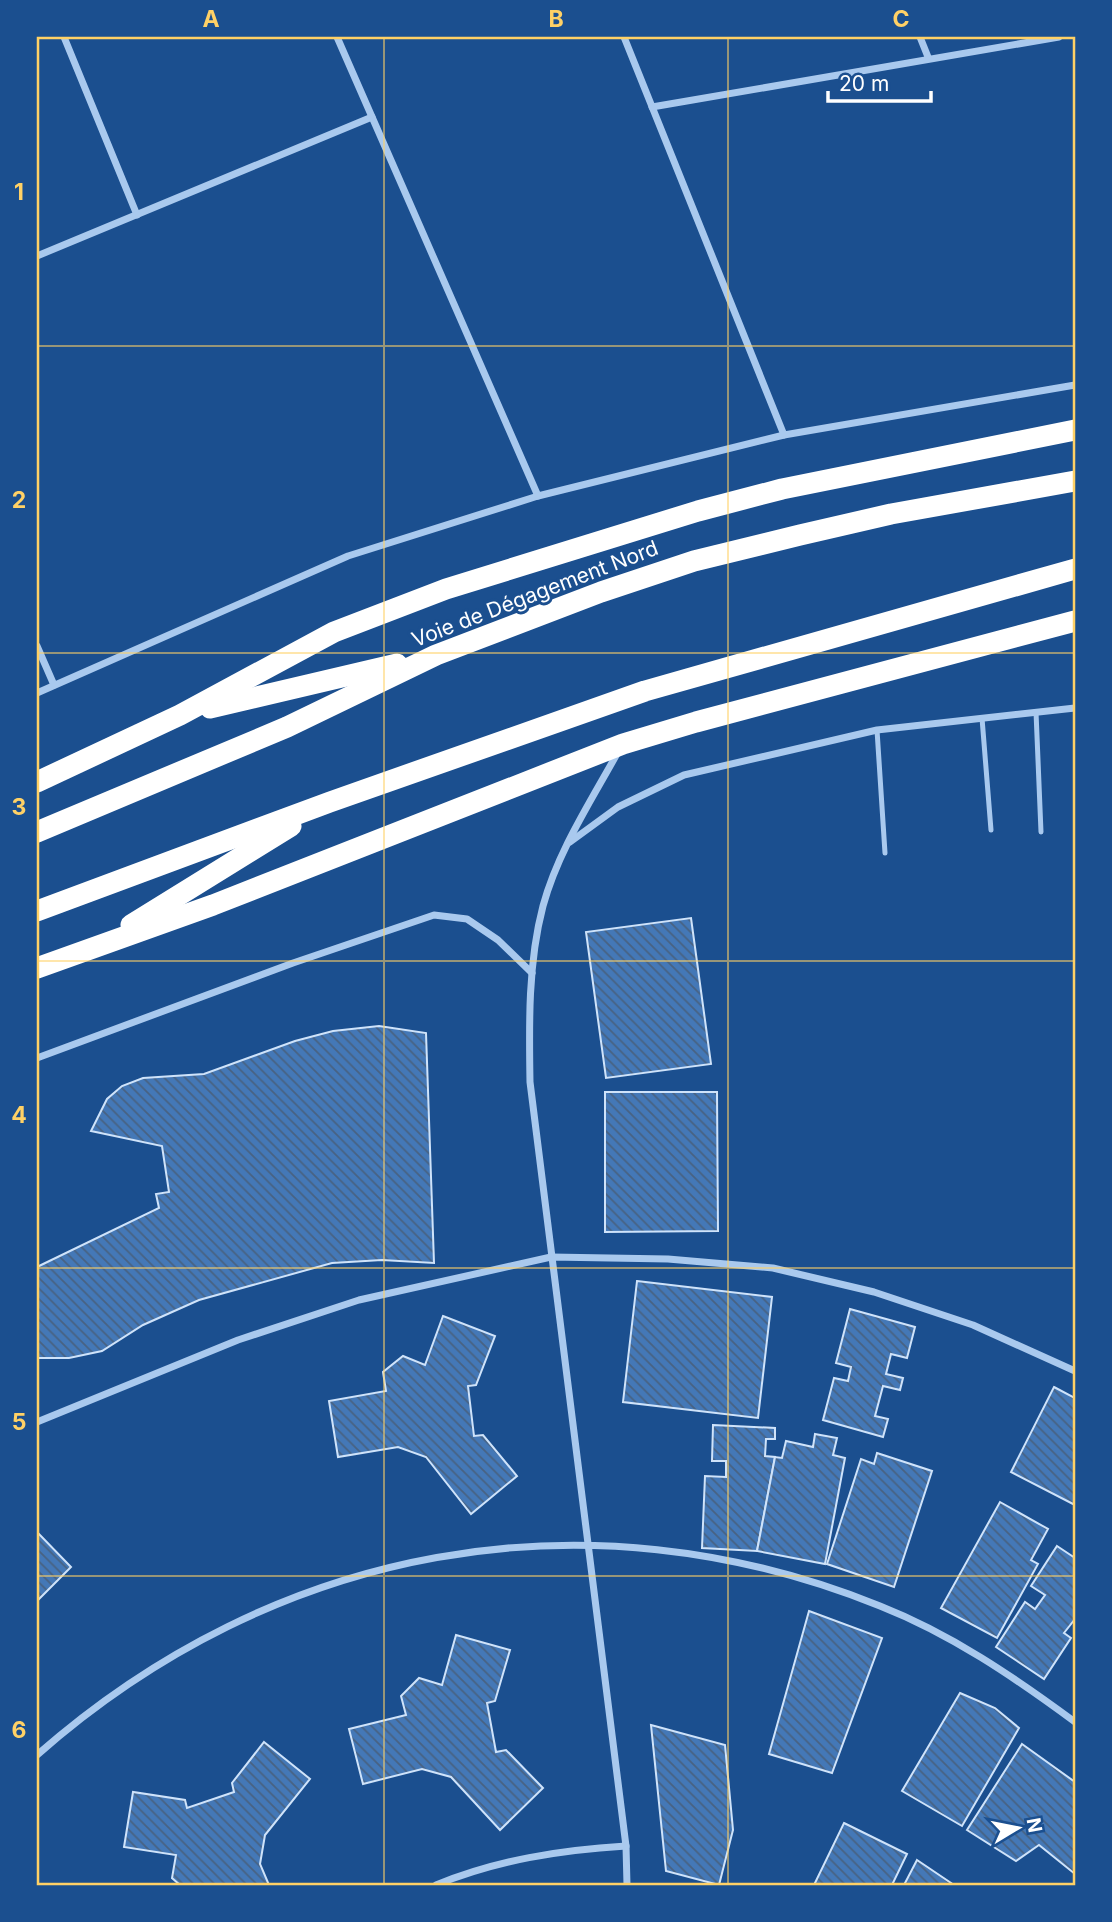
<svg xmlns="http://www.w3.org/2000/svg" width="1112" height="1922" font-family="Inter,sans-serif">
  <defs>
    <pattern id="building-back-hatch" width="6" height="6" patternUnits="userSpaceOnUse" patternTransform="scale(1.75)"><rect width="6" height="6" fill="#4478b7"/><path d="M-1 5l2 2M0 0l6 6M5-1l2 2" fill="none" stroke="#486282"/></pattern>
  </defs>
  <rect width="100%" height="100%" fill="#1b4f8f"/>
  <g fill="url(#building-back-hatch)" stroke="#cfe3fa" stroke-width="2">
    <path d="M691,918L711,1064L606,1078L586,932Z"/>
    <path d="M379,1026L426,1033L434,1263L382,1260L332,1263L199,1300L143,1325L102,1351L69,1358H37V1267L159,1208L156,1194L169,1192L162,1146L91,1131L107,1099L122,1086L143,1078L204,1074L295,1041L333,1031Z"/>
    <path d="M605,1092H717L718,1231L605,1232Z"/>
    <path d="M637,1281L772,1297L758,1418L623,1402Z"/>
    <path d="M850,1309L915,1327L907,1358L891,1354L886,1374L903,1378L900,1390L883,1386L875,1416L888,1419L883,1437L823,1420L834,1378L848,1381L851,1367L836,1363Z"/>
    <path d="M443,1316L495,1336L476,1385L468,1386L474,1436L483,1435L517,1476L471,1514L426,1457L398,1447L338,1457L329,1401L386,1391L383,1372L403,1356L425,1365Z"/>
    <path d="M1054,1387L1075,1398V1505L1011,1472Z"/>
    <path d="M713,1425L775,1428V1439H766L765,1456L775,1457L757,1551L702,1548L705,1476L726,1477V1461H712Z"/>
    <path d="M815,1434L837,1438L833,1455L845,1458L825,1564L757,1551L775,1457L782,1458L786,1441L813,1447Z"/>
    <path d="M877,1453L932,1471L894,1587L827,1564L861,1459L874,1464Z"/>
    <path d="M1000,1502L1048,1529L1031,1560L1038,1564L997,1638L941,1608Z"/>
    <path d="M37,1532L71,1567L37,1601Z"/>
    <path d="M1057,1546L1075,1558V1619L1064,1633L1071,1638L1044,1679L996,1647L1025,1602L1035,1609L1045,1595L1031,1586Z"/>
    <path d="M809,1611L882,1638L832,1773L769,1754Z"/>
    <path d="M456,1635L510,1650L495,1701L487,1703L496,1752L506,1750L543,1788L500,1830L451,1777L422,1769L363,1784L349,1729L406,1715L401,1696L419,1678L442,1685Z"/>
    <path d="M960,1693L995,1708L1019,1728L962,1826L902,1791Z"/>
    <path d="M651,1725L725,1745L733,1830L719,1885L666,1871Z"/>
    <path d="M264,1742L310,1779L265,1835L260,1864L269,1885H180L172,1878L176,1855L124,1847L133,1792L185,1800L187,1808L234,1792L232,1783Z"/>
    <path d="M1022,1744L1075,1782V1874L1039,1845L1016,1861L967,1830Z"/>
    <path d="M844,1823L907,1854L892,1885H814Z"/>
    <path d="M917,1860L954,1885H904Z"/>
  </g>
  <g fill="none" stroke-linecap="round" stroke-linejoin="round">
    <g stroke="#a9c9ee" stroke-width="5">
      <path d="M1036,712L1041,832"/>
      <path d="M982,718L991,830"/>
      <path d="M877,730L885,853"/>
    </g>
    <g stroke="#a9c9ee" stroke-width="7">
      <path d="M64,37L137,215"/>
      <path d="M337,37L538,496"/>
      <path d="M624,37L784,435"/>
      <path d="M920,37L928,57"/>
      <path d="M652,107L1059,37"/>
      <path d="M37,256L372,117"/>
      <path d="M37,646L54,685"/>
      <path d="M37,693L348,556L538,496L784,435L1075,385"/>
      <path d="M618,752C591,801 558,851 543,906C528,963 529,1024 530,1082L626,1846L627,1885"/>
      <path d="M570,842L618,807L684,775L877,730L1075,708"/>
      <path d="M37,1058L293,963L434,915L467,919L498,940L532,973"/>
      <path d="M37,1422L238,1340L359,1300L551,1257L668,1259L773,1268L874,1292L973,1325L1075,1371"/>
      <path d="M37,1755C274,1546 585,1487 880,1606C951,1634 1014,1677 1075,1722"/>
      <path d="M436,1885C497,1860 560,1850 626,1846"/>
    </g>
    <g stroke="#fff" stroke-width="21">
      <path d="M210,708L397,664"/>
      <path d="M37,782L180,715L334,632L446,589L698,511L782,489L1075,430"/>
      <path d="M37,832L287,727L436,655L601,592L694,561L800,535L891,514L1075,481"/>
      <path d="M37,911L330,802L645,691L1075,569"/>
      <path d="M131,925L291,826"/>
      <path d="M37,968L213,905L623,744L696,722L1075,621"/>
    </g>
  </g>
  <path fill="none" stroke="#ffd166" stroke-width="2" stroke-opacity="0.55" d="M384,37V1885M728,37V1885M37,346H1075M37,653H1075M37,961H1075M37,1268H1075M37,1576H1075"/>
  <g text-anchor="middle" stroke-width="6" stroke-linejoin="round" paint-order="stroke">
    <g font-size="21" fill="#fff" stroke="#1b4f8f">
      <text transform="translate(535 594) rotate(-21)" y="7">Voie de Dégagement Nord</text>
    </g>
  </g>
  <rect width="1112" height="1922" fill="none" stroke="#1b4f8f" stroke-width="77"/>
  <g transform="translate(1018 1828) rotate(80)" stroke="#1b4f8f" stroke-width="5" paint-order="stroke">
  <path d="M0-5L12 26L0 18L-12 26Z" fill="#ffffff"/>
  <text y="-10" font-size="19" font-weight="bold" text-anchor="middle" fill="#ffffff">N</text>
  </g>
  <path d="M828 91v10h103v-10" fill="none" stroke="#ffffff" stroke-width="3.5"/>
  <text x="839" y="91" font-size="21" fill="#ffffff" stroke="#1b4f8f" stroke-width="5" paint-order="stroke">20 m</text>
  <rect x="38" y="38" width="1036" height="1846" fill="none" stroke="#ffd166" stroke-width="2.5"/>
  <g font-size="23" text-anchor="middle" font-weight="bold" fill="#ffd166">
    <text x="211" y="27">A</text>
    <text x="556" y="27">B</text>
    <text x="901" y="27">C</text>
    <text x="19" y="200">1</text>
    <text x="19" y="508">2</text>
    <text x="19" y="815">3</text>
    <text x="19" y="1123">4</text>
    <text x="19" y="1430">5</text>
    <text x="19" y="1738">6</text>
  </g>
</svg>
